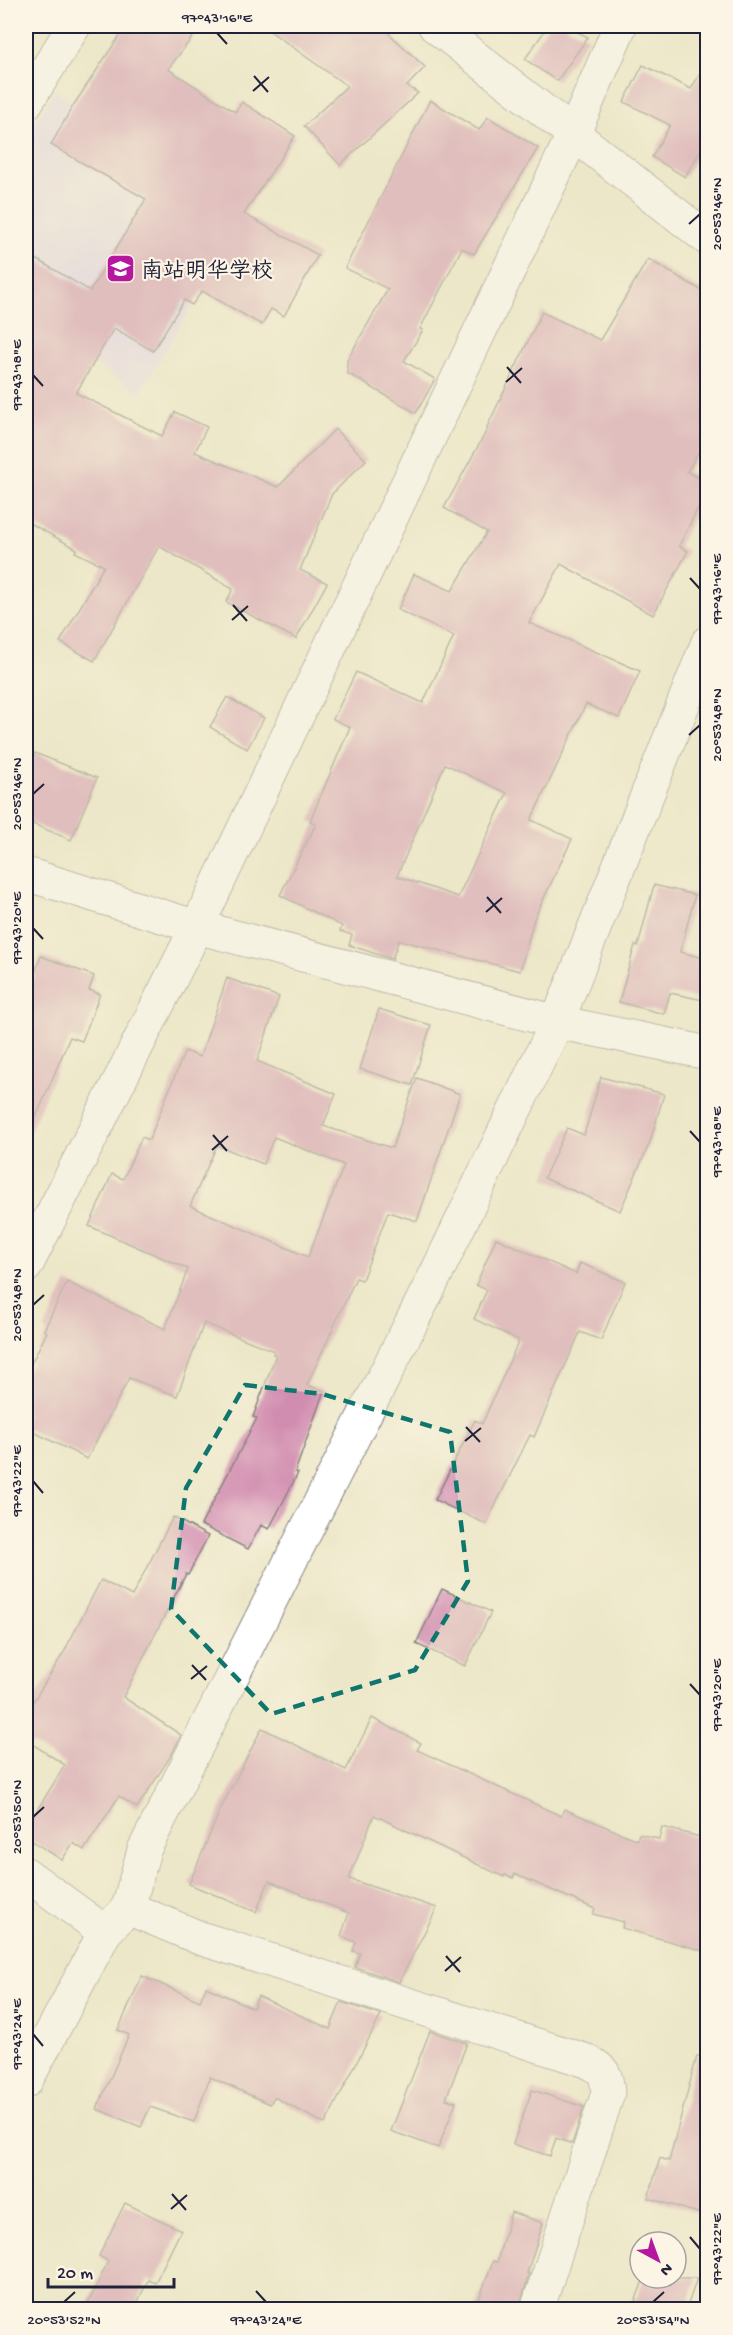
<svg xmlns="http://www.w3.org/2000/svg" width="733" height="2335" font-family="'Gochi Hand','LXGW WenKai TC',sans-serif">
  <rect width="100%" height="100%" fill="#fcf5e5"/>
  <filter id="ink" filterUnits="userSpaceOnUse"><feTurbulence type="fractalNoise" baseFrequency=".0167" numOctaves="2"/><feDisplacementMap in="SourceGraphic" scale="12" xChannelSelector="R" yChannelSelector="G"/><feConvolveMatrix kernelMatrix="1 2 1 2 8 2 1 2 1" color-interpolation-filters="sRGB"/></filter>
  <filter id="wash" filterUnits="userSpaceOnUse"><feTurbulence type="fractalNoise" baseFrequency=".008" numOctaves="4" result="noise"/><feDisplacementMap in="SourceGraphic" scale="24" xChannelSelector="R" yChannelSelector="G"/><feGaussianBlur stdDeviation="1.35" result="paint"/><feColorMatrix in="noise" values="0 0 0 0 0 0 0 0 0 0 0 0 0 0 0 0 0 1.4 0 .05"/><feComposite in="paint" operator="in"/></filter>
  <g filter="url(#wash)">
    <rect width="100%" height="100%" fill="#ede7c9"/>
    <path fill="#e3d3f2" d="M55,90L246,217L140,392L26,322V137Z"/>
    <g id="blocks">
      <g fill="#d18db0" fill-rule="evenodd">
        <path d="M126,26H201L168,69L235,112L242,102L295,136L244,214L318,255L284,316L271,309L262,325L202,291L192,305L184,300L153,351L114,328L76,393L162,436L175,412L207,427L195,452L278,487L335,429L366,460L332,494L300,570L327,583L296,639L226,602L233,589L159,546L94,661L60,642L104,566L75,552L77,549L26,521V253L90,291L146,199L51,145L71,109Z"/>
        <path d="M263,26H381L425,67L407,86L418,93L340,165L304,126L347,86Z"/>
        <path d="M548,26H565L588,37L557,81L525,59Z"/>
        <path d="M708,60V144L705,143L685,177L652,157L670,125L624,102L643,65L691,89Z"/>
        <path d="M430,100L479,130L488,117L538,148L474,254L462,248L420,329L423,330L404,361L435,379L416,413L347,373V360L388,289L345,268Z"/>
        <path d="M648,259L708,294V435L687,472L708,482V488L679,546L688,551L653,615L561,564L529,623L640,671L619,718L586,704L531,820L572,839L534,919L520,971L399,940L392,959L349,945L352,935L340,931L342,926L280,895L316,824L310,821L350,727L333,719L356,672L423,703L454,636L398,610L414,574L452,591L487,532L444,508L488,428L487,427L542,312L600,340ZM445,764L507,793L458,897L397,876Z"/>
        <path d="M227,697L264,718L247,749L210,727Z"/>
        <path d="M35,753L97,778L71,840L26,821V775Z"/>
        <path d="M654,885L695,895L680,952L708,959V1001L670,993L664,1014L619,1002L635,945L638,946Z"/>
        <path d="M41,956L94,976L89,990L100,994L82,1041L70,1037L26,1141V998Z"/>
        <path d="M227,978L279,997L257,1061L336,1094L323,1126L392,1148L417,1078L460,1094L417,1221L388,1212L362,1280L356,1278L307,1385L324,1391L295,1472L298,1473L269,1529L261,1525L248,1549L201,1525L257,1418L253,1417L276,1355L273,1354L274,1351L204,1323L177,1396L129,1378L87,1459L26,1428V1374L47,1332L44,1330L67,1282L165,1329L188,1269L89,1226L112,1174L123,1179L142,1137L149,1140L185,1051L200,1057ZM274,1137L344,1165L308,1257L190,1206L217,1145L263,1164Z"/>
        <path d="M379,1009L431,1025L412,1085L360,1069Z"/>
        <path d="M601,1077L664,1094L650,1142L620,1211L544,1178L567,1128L584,1135Z"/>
        <path d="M496,1238L576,1274L580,1263L625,1282L601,1340L580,1332L534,1437L530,1435L486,1524L435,1500L475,1420L482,1424L519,1340L474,1319L487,1290L476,1285Z"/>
        <path d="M173,1517L208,1536L188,1575L186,1574L123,1697L181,1735L172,1754L137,1808L119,1796L84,1850L73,1843L62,1860L26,1837V1828L65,1765L26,1740V1713L63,1654L101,1580L132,1596Z"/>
        <path d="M442,1589L491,1612L465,1666L416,1644Z"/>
        <path d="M372,1718L421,1743L417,1750L561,1816L564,1809L637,1840L639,1834L659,1839L662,1827L708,1839V1952L622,1928L624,1922L593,1914L595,1909L515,1874L513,1878L505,1875L504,1877L374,1815L349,1879L437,1908L399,1982L355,1967L360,1953L353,1951L356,1942L341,1936L349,1913L269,1881L256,1912L189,1884L221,1808L262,1728L346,1770Z"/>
        <path d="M142,1976L200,2001L206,1987L253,2008L258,1996L330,2029L341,2002L381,2015L325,2124L274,2097L270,2104L210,2077L194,2122L150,2107L141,2127L97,2109L129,2035L118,2030Z"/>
        <path d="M430,2031L467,2043L446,2099L456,2102L438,2148L391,2131Z"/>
        <path d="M697,2056L708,2058V2216L648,2198L660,2158L669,2161Z"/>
        <path d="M532,2090L584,2107L572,2144L556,2138L550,2156L513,2144Z"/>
        <path d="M125,2203L181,2230L155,2283L148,2280L134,2310H85L108,2261L99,2256Z"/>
        <path d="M511,2212L543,2223L527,2273L529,2274L519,2310H475L493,2261L497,2262Z"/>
        <path d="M644,2278H697L686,2310H632Z"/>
      </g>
    </g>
  </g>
  <g filter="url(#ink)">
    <use href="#blocks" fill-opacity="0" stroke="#888482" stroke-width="1.5"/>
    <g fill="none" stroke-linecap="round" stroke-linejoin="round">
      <defs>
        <g id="minor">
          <path d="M435,26L708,239"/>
          <path d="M26,103L74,26"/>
          <path d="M26,874L197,927L557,1022L708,1053"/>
          <path d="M26,1266L197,927L573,135L620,26"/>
          <path d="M26,1874L105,1932"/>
          <path d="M128,1908L200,1938L587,2061C605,2070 606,2074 608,2093L537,2310"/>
          <path d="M26,2081L105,1932L128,1908L144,1850L437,1272L557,1022L708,642"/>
        </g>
      </defs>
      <use href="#minor" stroke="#888482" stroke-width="35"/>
      <use href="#minor" stroke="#fff" stroke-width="33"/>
    </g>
  </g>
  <path d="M0 0H733V2335H0ZM245,1385L322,1394L450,1432L468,1581L415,1670L271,1714L171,1609L186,1488Z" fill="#ede7c9" fill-opacity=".55" fill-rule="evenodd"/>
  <path fill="none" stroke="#0f766e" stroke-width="4.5" stroke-dasharray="12 8" stroke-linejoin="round" d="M245,1385L322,1394L450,1432L468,1581L415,1670L271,1714L171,1609L186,1488Z"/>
  <path fill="none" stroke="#22223b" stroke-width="2" d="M217,33L227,44M254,76L268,92M253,91L269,77M689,224L700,214M507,367L521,383M33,375L43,386M506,382L522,368M690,578L700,589M233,605L247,621M232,620L248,606M689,735L700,725M33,794L44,784M487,897L501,913M486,912L502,898M33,928L43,939M690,1131L700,1142M213,1135L227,1151M212,1150L228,1136M33,1305L44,1295M466,1427L480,1442M465,1441L481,1428M33,1481L43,1493M192,1665L206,1680M191,1679L207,1666M690,1684L700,1695M33,1817L44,1807M446,1956L460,1972M445,1971L461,1957M33,2034L43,2046M172,2194L186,2210M171,2209L187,2195M690,2237L700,2249M256,2291L266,2302M64,2302L75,2292M653,2302L664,2292"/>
  <defs>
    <symbol id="school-square" viewBox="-11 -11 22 22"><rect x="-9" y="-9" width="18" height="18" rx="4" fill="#b5179e" stroke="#fcf5e5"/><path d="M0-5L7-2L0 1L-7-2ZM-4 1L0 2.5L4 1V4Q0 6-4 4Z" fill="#fff"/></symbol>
  </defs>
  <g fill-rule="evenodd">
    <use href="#school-square" x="104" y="252" width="33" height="33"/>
  </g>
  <g text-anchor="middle" stroke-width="4.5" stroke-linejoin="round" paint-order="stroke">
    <g font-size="22" fill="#22223b" stroke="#fcf5e5" text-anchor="start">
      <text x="141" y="277">南站明华学校</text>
    </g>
  </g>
  <rect width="733" height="2335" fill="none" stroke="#fcf5e5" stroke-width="66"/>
  <g transform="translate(658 2260) rotate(139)"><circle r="28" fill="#fcf5e5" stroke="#a5a1a1" stroke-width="1.5"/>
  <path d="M0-4.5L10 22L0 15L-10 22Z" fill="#b5179e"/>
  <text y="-9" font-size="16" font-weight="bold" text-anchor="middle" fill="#22223b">N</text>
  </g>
  <path d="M48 2278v9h126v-9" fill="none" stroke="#22223b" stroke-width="3"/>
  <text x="57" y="2278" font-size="18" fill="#22223b" stroke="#fcf5e5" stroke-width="4.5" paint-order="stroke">20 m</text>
  <rect x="33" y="33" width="667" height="2269" fill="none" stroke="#22223b" stroke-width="2"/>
  <g font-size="15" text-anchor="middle" fill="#22223b">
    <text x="217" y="22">97°43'16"E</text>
    <text transform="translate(716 214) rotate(-90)" y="5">20°53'46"N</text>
    <text transform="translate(16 375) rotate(-90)" y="5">97°43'18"E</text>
    <text transform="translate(716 589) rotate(-90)" y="5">97°43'16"E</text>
    <text transform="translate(716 725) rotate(-90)" y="5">20°53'48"N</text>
    <text transform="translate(16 794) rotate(-90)" y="5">20°53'46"N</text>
    <text transform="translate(16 928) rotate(-90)" y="5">97°43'20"E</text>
    <text transform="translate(716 1142) rotate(-90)" y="5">97°43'18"E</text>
    <text transform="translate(16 1305) rotate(-90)" y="5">20°53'48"N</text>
    <text transform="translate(16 1481) rotate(-90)" y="5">97°43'22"E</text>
    <text transform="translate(716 1695) rotate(-90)" y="5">97°43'20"E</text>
    <text transform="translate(16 1817) rotate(-90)" y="5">20°53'50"N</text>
    <text transform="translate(16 2034) rotate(-90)" y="5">97°43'24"E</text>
    <text transform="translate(716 2249) rotate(-90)" y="5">97°43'22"E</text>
    <text x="64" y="2324">20°53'52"N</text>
    <text x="266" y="2324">97°43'24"E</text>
    <text x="653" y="2324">20°53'54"N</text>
  </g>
</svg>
